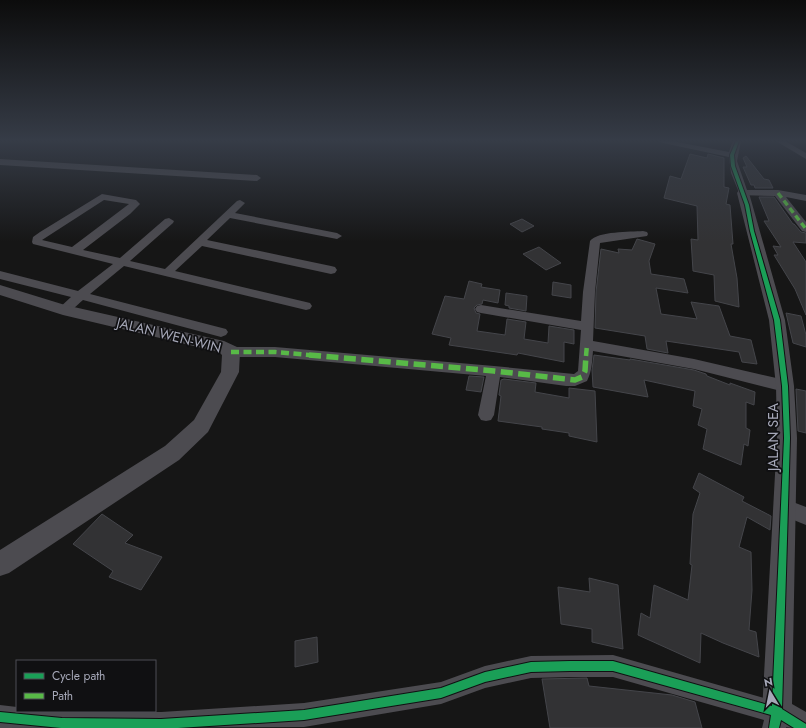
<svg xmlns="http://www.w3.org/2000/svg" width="806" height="728" font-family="Jost,sans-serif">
  <rect width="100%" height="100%" fill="#161616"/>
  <g fill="#323234" stroke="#44454a">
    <path d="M690,154L707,158L708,154L724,158V187L729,188L726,204L730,205L733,244H731L737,278L739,307L715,301L714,275L693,271L691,239L698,240L697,206L664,198L670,176L681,179Z"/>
    <path d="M746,156L764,179L769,180L773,188H755L754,185H751L743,167H747L743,158Z"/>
    <path d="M759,197H774L793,224H794L801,232L806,233V243L793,242L806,262V315L795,289L774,255H778L773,246L781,247L764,221H769Z"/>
    <path d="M522,219L534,226L522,232L510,224Z"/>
    <path d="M637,239L655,244L649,261L651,274L684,279L688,293L656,288L661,314L697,319L691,302L719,306L730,336L751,340L757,364L742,362L739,352L666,341L668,353L647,349L645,336L595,328L596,292L601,249L619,253L618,249L632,250Z"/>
    <path d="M539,247L561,263L546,270L523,254Z"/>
    <path d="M469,281L482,284L481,287L500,290L498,303L483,300L482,304L477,305L474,308L476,313L480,314L477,331L505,335L507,319L526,322L524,339L548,343L549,326L574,330V344L564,342V362L518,353L517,355L449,345L451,338L432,334L445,296L464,299Z"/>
    <path d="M553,282L571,285V298L552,295Z"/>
    <path d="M506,293L527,296L526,311L509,308V306L505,305Z"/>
    <path d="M786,313L801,316L806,335V347L793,343Z"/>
    <path d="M594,355L630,360V359L694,370L706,374L707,376L730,385V383L755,392L754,405L746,402V428L750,430L748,446L744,444L741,465L703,449L707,429L698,425L702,409L693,406L695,391L644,380L648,397L593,387L592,370Z"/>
    <path d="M469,376L484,377L481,392L466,390Z"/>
    <path d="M504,379L536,383L535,392L569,398V388L595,391L597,442L569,436V433L542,429V427L498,421L501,396L499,395L501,380Z"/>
    <path d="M796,389L806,391V433L798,431Z"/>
    <path d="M699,473L744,497L742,501L771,516L770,530L747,517L739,547L751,552L752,590L749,630L756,632L759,657L723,643L701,633L700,663L638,635L641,613L650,618L654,585L688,600L692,565L690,564L693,514L700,493L693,488Z"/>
    <path d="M102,514L133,535L125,543L162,557L141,590L109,577L113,571L73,544Z"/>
    <path d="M589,578L618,585L623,649L592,642V629L561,624L558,587L590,592Z"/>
    <path d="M317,637L318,662L295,667V641Z"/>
    <path d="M587,678L589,686L672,695L695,702L702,728H550L542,679Z"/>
  </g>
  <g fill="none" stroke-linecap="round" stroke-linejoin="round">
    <g fill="#4c4b50" fill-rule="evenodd">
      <path d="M659,141H672L729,152L733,141H741L737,161L747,190H778L806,195V201L786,197L806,222V232L802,231L775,196L740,195L731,173L729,157L663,143Z"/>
      <path d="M776,141H785L806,153V159Z"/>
      <path d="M0,159L257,175L261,178L257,181L0,165Z"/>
      <path d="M102,194L136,200L140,204L130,214L83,250L120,258L165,219L169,218L174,221L173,223L130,261L165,269L237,201L240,200L245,203L235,213L337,233L342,236L337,239L230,218L207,240L331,266L335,267L337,270L335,273L331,274L202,246L175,271L306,302L310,303L312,306L310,309L306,310L124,266L90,294L226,329L228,332L226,335L221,337L83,300C76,306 68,316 59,313L57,310L71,297L0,279V271L78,291L113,264L33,244L32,242L33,237L40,232ZM104,200L129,204L72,247L42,240Z"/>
      <path d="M643,231L647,232L648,234L647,236L600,243L595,292L593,341L694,359L785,380L790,382L792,386L790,390L785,392L694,369L593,351C592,362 592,371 587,381L575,386H566L500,377L494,415L491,420L486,421L481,420L478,415L486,376L275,357H231L226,356L224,352L226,348L231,347H275L494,366L574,374L578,371L581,330L481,313L477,312L475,309L477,306L481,305L581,321L583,292L590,241C598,231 630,232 643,231Z"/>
      <path d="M785,499L806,507V525L779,514L776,508L779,502Z"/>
      <path d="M613,655L785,704L789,712L786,728H762L764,720L613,677H570L531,678L485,688L441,704L304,727L0,728V705L17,707V711L161,712L304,703L441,682L485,666L531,656Z"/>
    </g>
    <g fill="#4c4b50" fill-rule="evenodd">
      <path d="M743,189L747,190L749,193L785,320L794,386L797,438L792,704L806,712V728C785,728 771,728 762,712L777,438L776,386L769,320L737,193L739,190Z"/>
      <path d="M0,285L65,305L224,341L237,347L240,352L239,372L208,432L179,460L9,573L0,576V550L165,446L194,420L221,372L222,355L219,352L63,315L0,295Z"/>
    </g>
    <path stroke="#58b947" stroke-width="3.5" stroke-dasharray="6 3.5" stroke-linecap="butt" d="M778,193L806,229"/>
    <g stroke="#58b947" stroke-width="4.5" stroke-dasharray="8 4.5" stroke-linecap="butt">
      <path d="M231,352H275L321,356"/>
      <path d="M586,356L587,345"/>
    </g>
    <path stroke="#58b947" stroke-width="5.5" stroke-dasharray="12 5.5" stroke-linecap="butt" d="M309,355L494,371L575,380L582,377L585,371L586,355"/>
    <defs>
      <path id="cycleway" d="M736,141H739L734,155L735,166L749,205L754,231L780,320L788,386L790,438L782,709L806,724V728H794L781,720L779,728H769L771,715L613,671H570L531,672L485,682L441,698L304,720L178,728H61L0,722V712L62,718L161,719L304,710L441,688L485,672L531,662L570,661H613L772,706L784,438L782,386L774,320L750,231L745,205L731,166L730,155Z"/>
    </defs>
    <use href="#cycleway" stroke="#101012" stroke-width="2"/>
    <use href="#cycleway" fill="#1a9f57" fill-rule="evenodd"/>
  </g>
  <linearGradient id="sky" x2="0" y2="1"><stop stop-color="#0c0c0c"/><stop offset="0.58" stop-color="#363c47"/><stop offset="1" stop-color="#363c47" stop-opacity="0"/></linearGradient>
  <rect width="806" height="242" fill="url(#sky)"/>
  <g text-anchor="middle" stroke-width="3.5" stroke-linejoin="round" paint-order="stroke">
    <g font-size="14" fill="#a6a8b8" stroke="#101012">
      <text transform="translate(169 335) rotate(14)" y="5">JALAN WEN-WIN</text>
      <text transform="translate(773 437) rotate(-90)" y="5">JALAN SEA</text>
    </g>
  </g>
  <rect x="16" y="660" width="140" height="52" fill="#101012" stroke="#4c4d54"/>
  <rect x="24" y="673" width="20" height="6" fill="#1a9f57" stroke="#4c4d54"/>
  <text x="52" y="680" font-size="12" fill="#a6a8b8">Cycle path</text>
  <rect x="24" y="693" width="20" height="6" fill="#58b947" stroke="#4c4d54"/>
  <text x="52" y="700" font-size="12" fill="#a6a8b8">Path</text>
  <g transform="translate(770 692) rotate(350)" stroke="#101012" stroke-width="3" paint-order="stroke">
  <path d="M0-3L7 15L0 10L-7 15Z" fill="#a6a8b8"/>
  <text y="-6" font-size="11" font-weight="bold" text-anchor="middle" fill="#a6a8b8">N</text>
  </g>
</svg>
